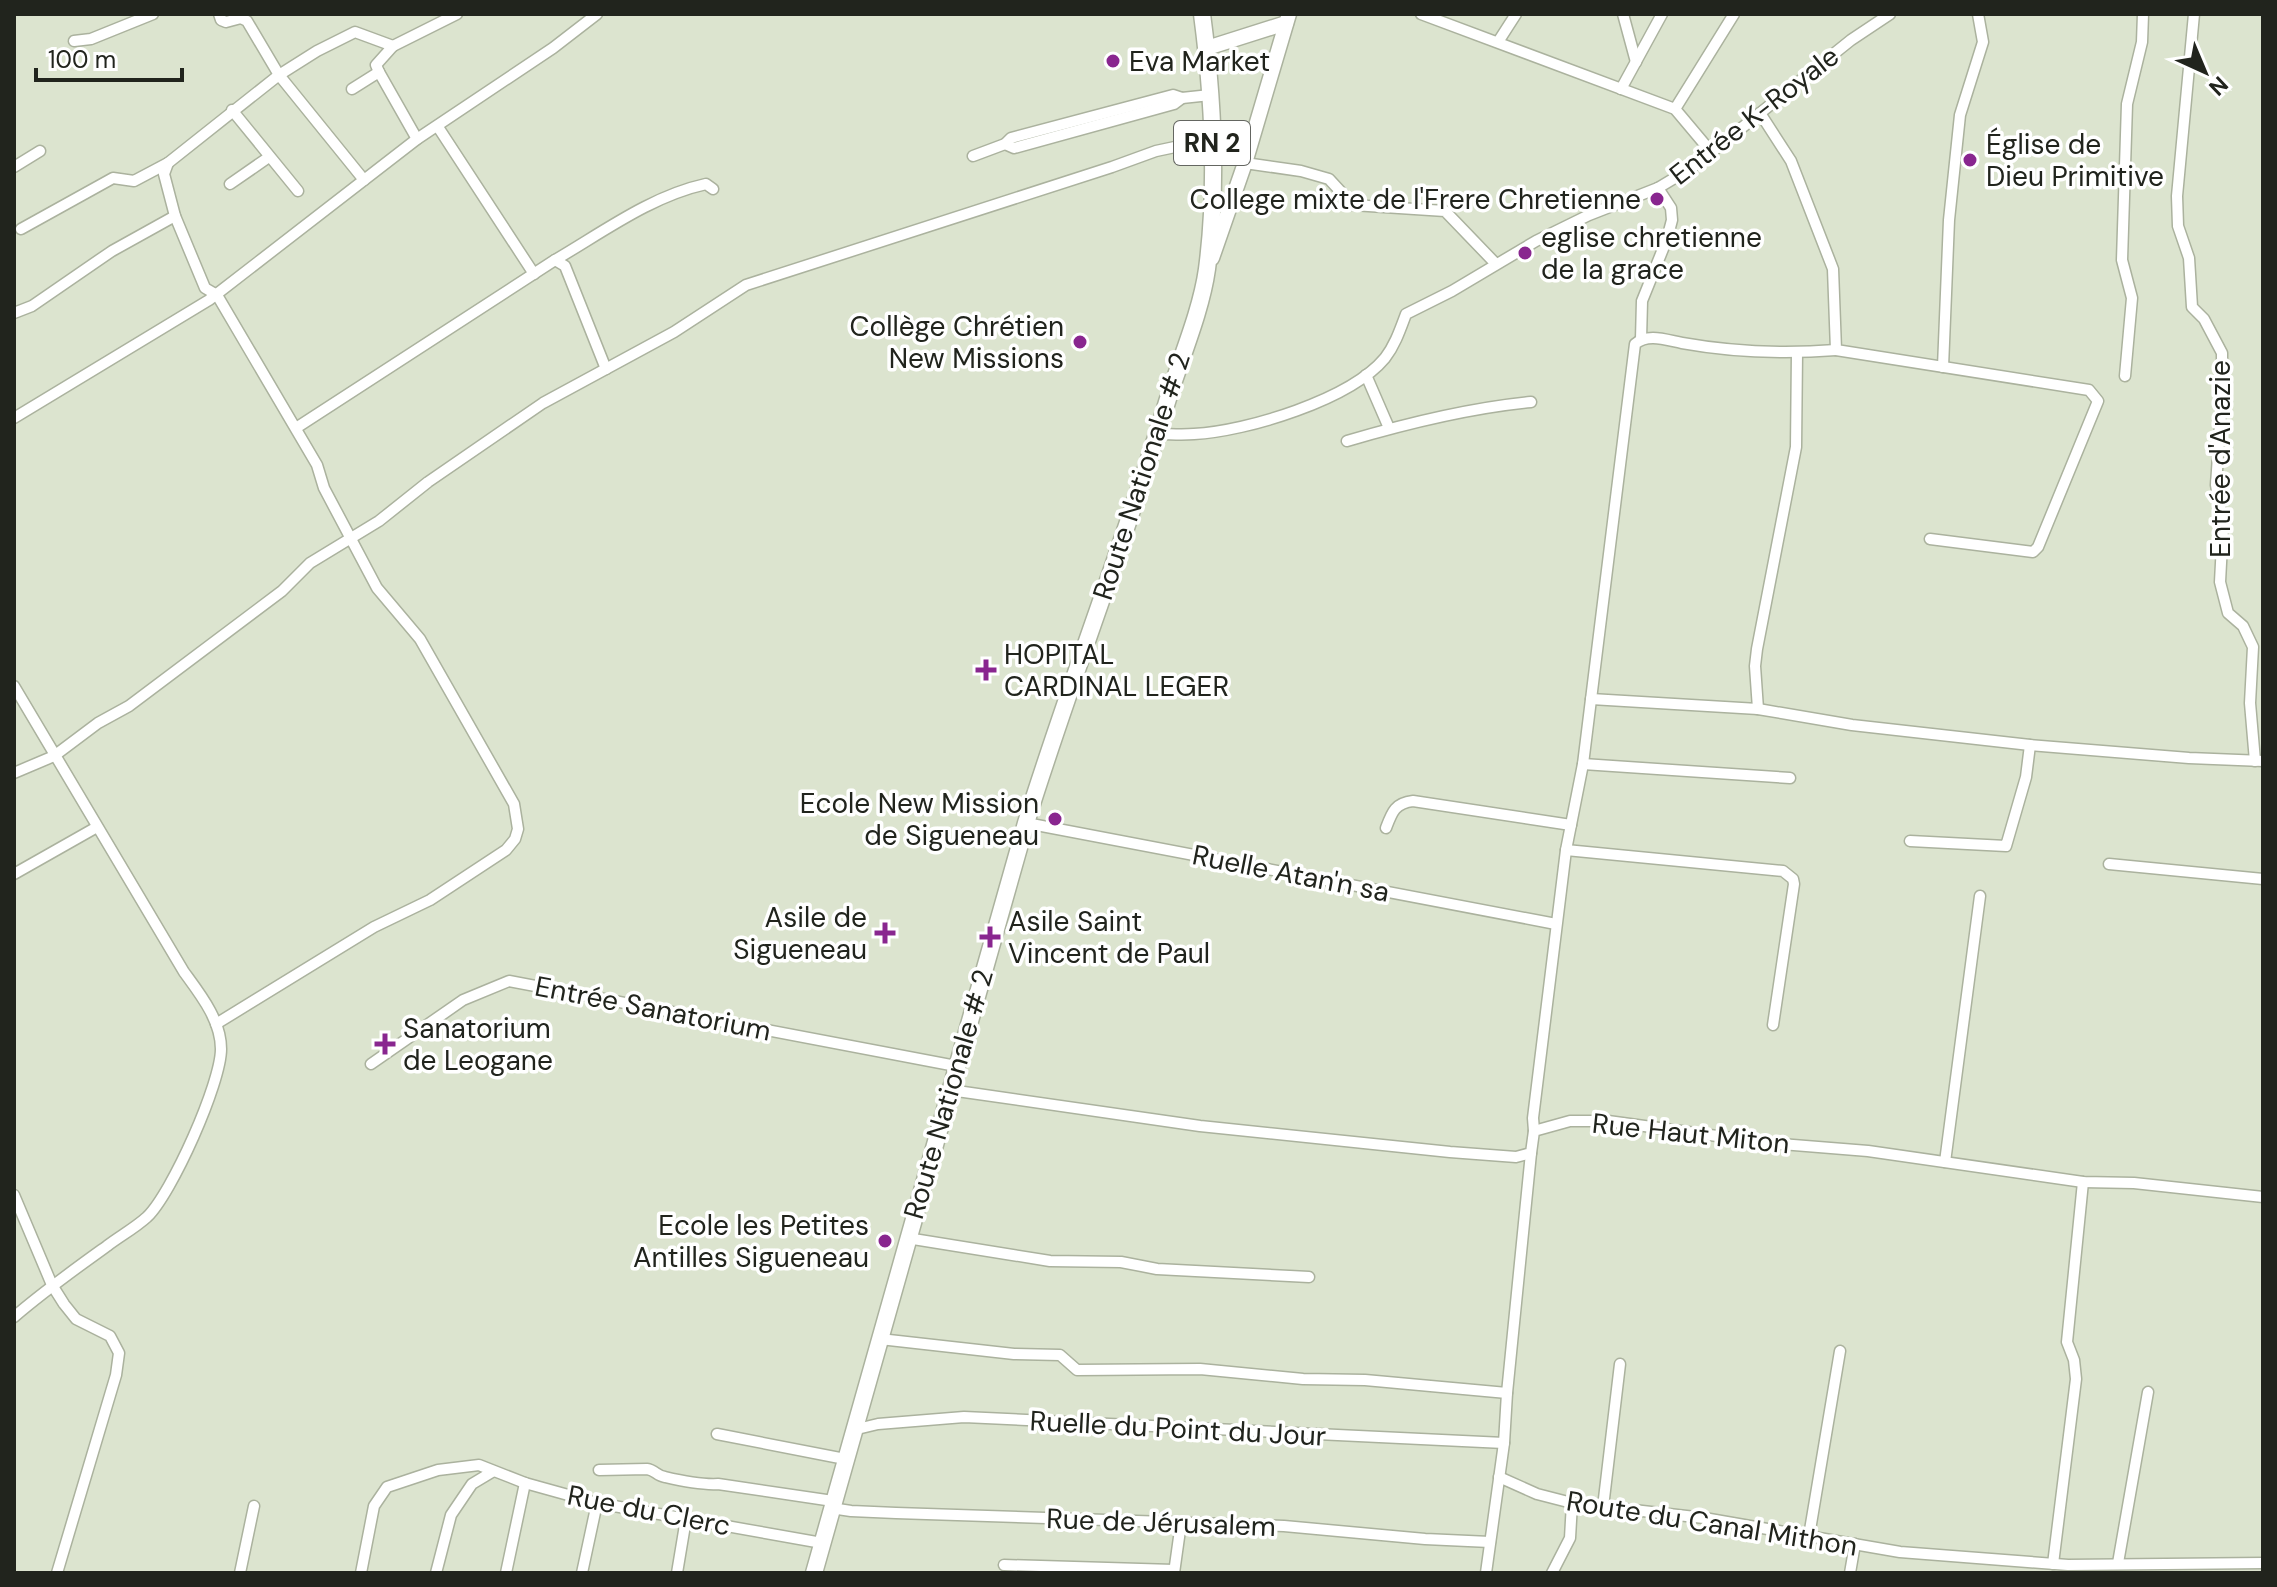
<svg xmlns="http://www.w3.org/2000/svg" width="2277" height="1587" font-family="'DM Sans',sans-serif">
  <rect width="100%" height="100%" fill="#dce4cf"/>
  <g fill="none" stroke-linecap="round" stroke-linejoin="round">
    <defs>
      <g id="minor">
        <path d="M219,14L221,20L226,22L241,18L247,21L279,75L317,51L355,32L393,46L376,65L379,72"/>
        <path d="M1421,14L1675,109L1712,153"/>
        <path d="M1623,14L1636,62"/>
        <path d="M2194,14L2177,196L2178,226L2189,258L2192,307L2204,319L2222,353V397L2216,485L2223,525L2220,582L2228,613L2243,626L2253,647L2250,703L2255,761"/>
        <path d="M74,41L91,39L153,14"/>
        <path d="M1498,42L1516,14"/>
        <path d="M393,46L457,14"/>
        <path d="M352,89L379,72L417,139"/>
        <path d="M1621,89L1662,14"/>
        <path d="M1675,109L1734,14"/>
        <path d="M232,110L298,191"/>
        <path d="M1760,113L1791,161L1833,269L1836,350L2089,390L2098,401L2038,547L2033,552L1930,539"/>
        <path d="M438,127L534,274"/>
        <path d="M1005,144L1014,148L1174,104L1182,98"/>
        <path d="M973,156L1005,144L1011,138L1173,95L1182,98L1210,95"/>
        <path d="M168,163L279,75L364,180"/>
        <path d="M1245,163L1301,171L1329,179L1353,205L1445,211L1496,264"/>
        <path d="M14,167L40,151"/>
        <path d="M230,184L269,157"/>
        <path d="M21,229L113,178L134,181L168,163L164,174L175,216L205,288L217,295L317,465L324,488L377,588L420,639L514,804L518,829L515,839L506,850L430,900L374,927L216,1024"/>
        <path d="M555,260C603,232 651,196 706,184L713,189"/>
        <path d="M14,313L32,306L112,251L175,216"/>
        <path d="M1641,339L1642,301L1667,239L1672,220L1671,208L1658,188"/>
        <path d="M1943,367L1949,220L1960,115L1983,42L1978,14"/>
        <path d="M1366,375L1389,428"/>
        <path d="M2125,376L2132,298L2122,260L2127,104L2142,42L2143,14"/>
        <path d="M14,418L209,300L417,139L553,48L597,14"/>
        <path d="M296,428L555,260L565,266L606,369"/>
        <path d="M1158,434C1170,434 1182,435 1194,434C1247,431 1350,400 1385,358C1395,345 1400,330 1406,314L1452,291L1536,241L1589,215L1658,188L1693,167L1851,40L1890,14"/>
        <path d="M1347,441C1408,423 1468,408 1531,402"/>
        <path d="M14,686L184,972C200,994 221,1020 221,1049C221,1083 172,1193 147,1217C135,1228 120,1236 107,1246C75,1269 44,1291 14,1317"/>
        <path d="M1591,699L1758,709L1852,725L2030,745L2189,758L2263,761"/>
        <path d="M1758,709L1755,666L1757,649L1796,447L1797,353"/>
        <path d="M1583,764L1790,778"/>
        <path d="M14,773L54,756L98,723L129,706L282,591L310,563L379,521L428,482L543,403L674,332L746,285L1112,167L1156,151L1208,140L1213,137"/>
        <path d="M1026,823L1556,924"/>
        <path d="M1386,828C1392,812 1395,803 1413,801L1571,825"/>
        <path d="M1910,841L2006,846L2026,777L2030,745"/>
        <path d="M1566,850L1783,871L1793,879L1794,884L1773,1025"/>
        <path d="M2109,864L2263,879"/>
        <path d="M14,874L97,827"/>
        <path d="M371,1064L463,1000L509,981L956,1066"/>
        <path d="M950,1090L1200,1126L1450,1152L1516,1157L1531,1153L1534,1131L1570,1121H1608L1768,1143L1868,1151L2083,1182L2134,1183L2263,1197"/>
        <path d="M1534,1131L1533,1118L1566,850L1583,764L1635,344C1648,333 1666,340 1682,343C1732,352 1784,354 1836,350"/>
        <path d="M1945,1162L1980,896"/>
        <path d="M14,1195L52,1285L64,1304L76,1319L110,1336L119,1353L116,1375L57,1573"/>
        <path d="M907,1238L1050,1261L1121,1262L1157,1269L1309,1277"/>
        <path d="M880,1339L1014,1354L1060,1355L1077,1370L1200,1369L1303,1379L1365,1380L1507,1393"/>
        <path d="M853,1430L878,1424L964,1417L1504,1443"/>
        <path d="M717,1434L845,1459"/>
        <path d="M599,1470L647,1469C655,1470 657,1476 665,1477C682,1481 701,1485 718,1484L833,1501"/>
        <path d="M1499,1477L1537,1494L1572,1503L1704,1518L1900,1552L2068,1565L2263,1563"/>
        <path d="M1603,1507L1620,1364"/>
        <path d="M831,1508L851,1511L896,1513L1284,1526L1425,1539L1490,1542"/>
        <path d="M1809,1536L1840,1351"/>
        <path d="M2118,1563L2148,1392"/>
        <path d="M2053,1564L2076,1379L2074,1360L2067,1342L2083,1182"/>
        <path d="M1004,1565L1174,1570"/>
        <path d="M240,1573L254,1506"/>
        <path d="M361,1573L374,1506L387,1487L438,1470L479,1465L525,1483L597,1503L822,1543"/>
        <path d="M436,1573L451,1515L472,1484L492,1472"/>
        <path d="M506,1573L525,1483"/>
        <path d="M582,1573L597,1503"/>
        <path d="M677,1573L686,1519"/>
        <path d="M1174,1573L1181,1523"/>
        <path d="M1486,1573L1504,1443L1507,1393L1531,1153"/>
        <path d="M1552,1573L1570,1538L1572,1503"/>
        <path d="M1850,1573L1855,1544"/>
      </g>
      <g id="secondary">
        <path d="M1207,48L1286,23"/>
        <path d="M1212,258L1245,163L1289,14"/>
      </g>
      <path id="primary" d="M814,1573L1026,823C1070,682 1124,544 1167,402C1180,360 1201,312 1207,269C1218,185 1213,97 1202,14"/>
    </defs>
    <use href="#minor" stroke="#abb29e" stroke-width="13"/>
    <use href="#secondary" stroke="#abb29e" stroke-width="17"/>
    <use href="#primary" stroke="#abb29e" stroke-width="19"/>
    <use href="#minor" stroke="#fff" stroke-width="10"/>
    <use href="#secondary" stroke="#fff" stroke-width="14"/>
    <use href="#primary" stroke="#fff" stroke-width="16"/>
  </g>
  <g fill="#89268f" stroke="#fff" stroke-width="3">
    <circle cx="1113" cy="61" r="8"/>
    <circle cx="1970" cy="160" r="8"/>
    <circle cx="1657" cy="199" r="8"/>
    <circle cx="1525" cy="253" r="8"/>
    <circle cx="1080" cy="342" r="8"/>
    <path d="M982 658h8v8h8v8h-8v8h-8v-8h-8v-8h8z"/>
    <circle cx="1055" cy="819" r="8"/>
    <path d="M881 921h8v8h8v8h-8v8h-8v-8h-8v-8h8z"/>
    <path d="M986 925h8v8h8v8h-8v8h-8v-8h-8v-8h8z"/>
    <path d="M381 1032h8v8h8v8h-8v8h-8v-8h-8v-8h8z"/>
    <circle cx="885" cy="1241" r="8"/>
  </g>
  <g text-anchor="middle" stroke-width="7" stroke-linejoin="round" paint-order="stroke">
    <rect fill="#fff" stroke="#646661" stroke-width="2" x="1174" y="121" width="76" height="44" rx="6"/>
    <g font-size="26" font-weight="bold" fill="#21241d">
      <text x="1212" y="152">RN 2</text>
    </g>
    <g font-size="28" fill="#21241d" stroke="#fff" text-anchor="start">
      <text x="1129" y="71">Eva Market</text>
      <text x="1986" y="154">Église de<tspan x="1986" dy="32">Dieu Primitive</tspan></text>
      <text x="1641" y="209" text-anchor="end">College mixte de l'Frere Chretienne</text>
      <text x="1541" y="247">eglise chretienne<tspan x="1541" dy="32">de la grace</tspan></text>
      <text x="1064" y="336" text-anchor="end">Collège Chrétien<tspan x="1064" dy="32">New Missions</tspan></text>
      <text x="1004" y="664">HOPITAL<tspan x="1004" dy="32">CARDINAL LEGER</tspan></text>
      <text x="1039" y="813" text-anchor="end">Ecole New Mission<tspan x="1039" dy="32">de Sigueneau</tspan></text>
      <text x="867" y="927" text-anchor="end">Asile de<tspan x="867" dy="32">Sigueneau</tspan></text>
      <text x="1008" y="931">Asile Saint<tspan x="1008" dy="32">Vincent de Paul</tspan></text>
      <text x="403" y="1038">Sanatorium<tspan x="403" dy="32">de Leogane</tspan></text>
      <text x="869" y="1235" text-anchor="end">Ecole les Petites<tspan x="869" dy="32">Antilles Sigueneau</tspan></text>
    </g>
    <g font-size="28" fill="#21241d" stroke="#fff">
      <text transform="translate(1754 115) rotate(-38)" y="10">Entrée K-Royale</text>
      <text transform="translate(2220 459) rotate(-90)" y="10">Entrée d'Anazie</text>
      <text transform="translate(1141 476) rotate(-72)" y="10">Route Nationale # 2</text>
      <text transform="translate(1291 873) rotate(11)" y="10">Ruelle Atan'n sa</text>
      <text transform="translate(653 1008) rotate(11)" y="10">Entrée Sanatorium</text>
      <text transform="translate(948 1094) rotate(-74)" y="10">Route Nationale # 2</text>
      <text transform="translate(1691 1133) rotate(6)" y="10">Rue Haut Miton</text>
      <text transform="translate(1178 1428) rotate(3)" y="10">Ruelle du Point du Jour</text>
      <text transform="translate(649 1510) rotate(11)" y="10">Rue du Clerc</text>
      <text transform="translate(1161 1522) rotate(2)" y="10">Rue de Jérusalem</text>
      <text transform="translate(1712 1523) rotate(9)" y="10">Route du Canal Mithon</text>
    </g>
  </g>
  <rect width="2277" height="1587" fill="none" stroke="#21241d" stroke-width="32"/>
  <g transform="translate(2205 72) rotate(136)" stroke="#ffffff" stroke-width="6" paint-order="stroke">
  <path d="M0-6L14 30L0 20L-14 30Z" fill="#21241d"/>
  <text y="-12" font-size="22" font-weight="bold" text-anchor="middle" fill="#21241d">N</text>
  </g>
  <path d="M36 68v12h146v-12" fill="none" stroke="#21241d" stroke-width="4"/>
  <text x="48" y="68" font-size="24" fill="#21241d" stroke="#ffffff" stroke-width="6" paint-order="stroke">100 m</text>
</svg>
